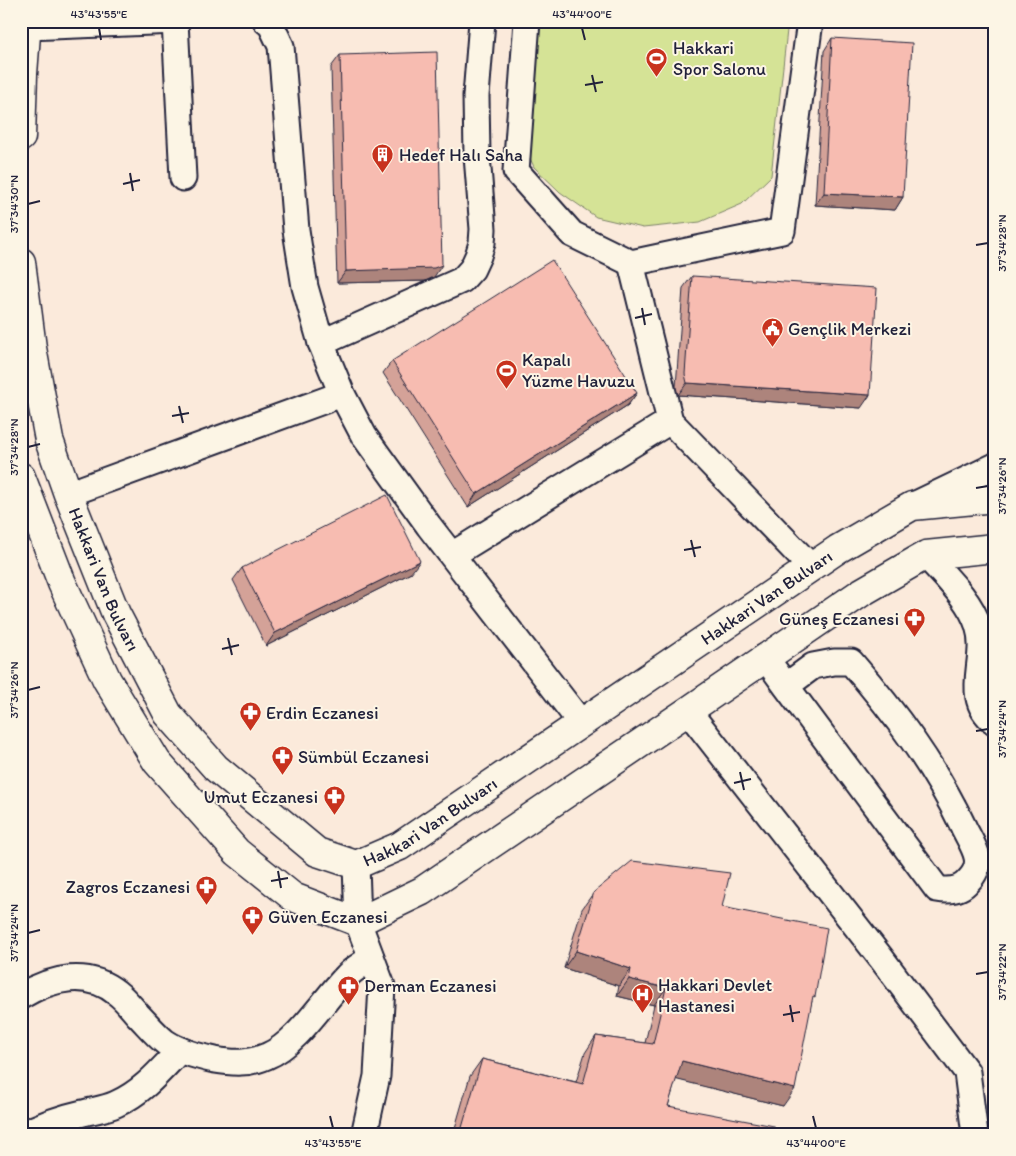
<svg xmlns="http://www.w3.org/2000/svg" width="1016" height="1156" font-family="Itim,sans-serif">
  <rect width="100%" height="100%" fill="#fbeadb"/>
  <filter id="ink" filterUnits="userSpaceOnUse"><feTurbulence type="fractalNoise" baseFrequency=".02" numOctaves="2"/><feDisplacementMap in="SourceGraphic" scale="10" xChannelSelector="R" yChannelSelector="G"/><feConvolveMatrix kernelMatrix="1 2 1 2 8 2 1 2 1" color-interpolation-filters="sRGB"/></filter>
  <g filter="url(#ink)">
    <path fill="#d5e396" stroke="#7c8268" d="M538,21H788L771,176L742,204L700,222L643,228L596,217L560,192L534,167L525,147Z"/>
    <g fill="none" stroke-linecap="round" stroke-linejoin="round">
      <defs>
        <g id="minor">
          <path d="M175,21L183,178"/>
          <path d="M266,21L271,25L281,46L296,230L305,287L321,343L342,394L364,436L429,526L581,723"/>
          <path d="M527,21L516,171L572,234L631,263L782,231L810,21"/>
          <path d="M27,27L177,21"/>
          <path d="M631,263L670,421L811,567"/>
          <path d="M321,343L462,280L472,269L478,256L482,243L483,229L477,156L476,96L482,21"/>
          <path d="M68,494L342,394"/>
          <path d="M918,503L995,466"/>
          <path d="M452,555L670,421"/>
          <path d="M926,555C944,576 969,598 978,625C990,660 961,696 995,722"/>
          <path d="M765,657L786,686L937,889C948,891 960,891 968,881C974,875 979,866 977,857C975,847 967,835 963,826C934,765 895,713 851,662H834L813,666L786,686"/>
          <path d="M688,711L881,958L967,1072L975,1135"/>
          <path d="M356,865L358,922L382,986L377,1076L364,1135"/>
          <path d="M21,996C51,978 88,969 117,993C125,999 131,1007 138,1015C147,1024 155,1034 165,1042C180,1052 197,1056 215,1060C233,1063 249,1064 267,1056C297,1044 324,999 347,976C353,969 363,964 371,958"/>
          <path d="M22,1135C41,1125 61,1118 83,1113C94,1110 105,1109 116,1104C143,1092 160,1071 180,1050"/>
        </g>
        <g id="major">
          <path d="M21,137L23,74L27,21"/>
          <path id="s1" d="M21,262L32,348L49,440L68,494L116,614L168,714L216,768L317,852L356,865L400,846L838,549L912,506L995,498"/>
          <path d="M21,477L62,583L107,680L157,762L237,852L293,897L358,922L422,891L688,711L862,592L926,555L995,548"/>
        </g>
      </defs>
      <use href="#minor" stroke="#22223b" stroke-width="29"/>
      <use href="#major" stroke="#22223b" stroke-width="31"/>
      <use href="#minor" stroke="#fcf5e5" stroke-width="25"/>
      <use href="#major" stroke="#fcf5e5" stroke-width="28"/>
    </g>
    <g fill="#d4a298" stroke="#22223b">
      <path d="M832,38L903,197L895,210L815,205L824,51Z"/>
      <path d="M340,55L434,277L425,281L337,283L331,67Z"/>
      <path d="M692,276L861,408L678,395L676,387L683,288Z"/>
      <path d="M392,361L637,393L628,405L468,507L383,373Z"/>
      <path d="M242,568L411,573L266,646L233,580Z"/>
      <path d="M594,892L722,907L812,1001L783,1106L676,1079L668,1106L772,1135H453L470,1076L482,1059L576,1082L585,1053L596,1036L645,1043L654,1005L617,996L619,986L564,968L582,909Z"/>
    </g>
    <g fill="#ad847c" stroke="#22223b">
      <path d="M824,193L903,197L895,210L815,205Z"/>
      <path d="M442,265L434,277L425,281L337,283L346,271Z"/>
      <path d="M687,383L870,395L861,408L678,395Z"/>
      <path d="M637,393L628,405L468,507L476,494Z"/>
      <path d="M420,561L411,573L266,646L275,633Z"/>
      <path d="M576,951L631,969L619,986L564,968Z"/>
      <path d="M629,979L666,988L654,1005L617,996Z"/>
      <path d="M682,1061L795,1089L783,1106L670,1078Z"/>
      <path d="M461,1131L477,1135H459Z"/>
    </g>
    <g fill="#f7bcb1" stroke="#22223b">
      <path d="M832,38L912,43L903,197L824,193Z"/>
      <path d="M437,52L442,265L434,268L346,271L340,55Z"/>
      <path d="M552,260L637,393L476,494L392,361Z"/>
      <path d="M692,276L877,288L870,395L687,383L685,374Z"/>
      <path d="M387,495L420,561L275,633L242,568Z"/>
      <path d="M632,861L730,873L722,907L827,928L815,997L813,996L795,1089L682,1061L668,1106L774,1126L772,1135H477L461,1131L482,1059L583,1084L596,1036L653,1044L666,988L629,979L631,969L576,951L594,892Z"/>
    </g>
  </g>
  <path fill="none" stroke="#22223b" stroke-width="2" d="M99,28L101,40M582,28L585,40M592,75L596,92M585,85L603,82M130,173L133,191M123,184L140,180M28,204L40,201M976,245L988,243M642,308L645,325M635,318L652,314M179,406L183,423M172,416L189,413M28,447L40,444M976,488L988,486M691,540L695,557M684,550L701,547M228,638L232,655M222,649L239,645M28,690L40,687M976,731L988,729M740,772L744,790M734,783L751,779M278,871L281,888M271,881L288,878M28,933L40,930M976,974L988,972M790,1005L793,1022M783,1015L800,1012M330,1116L333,1128M813,1116L816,1128"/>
  <defs>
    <symbol id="stadium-pin" viewBox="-11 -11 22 30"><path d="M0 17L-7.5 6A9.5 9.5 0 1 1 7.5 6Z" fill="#c8321e" stroke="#fcf5e5"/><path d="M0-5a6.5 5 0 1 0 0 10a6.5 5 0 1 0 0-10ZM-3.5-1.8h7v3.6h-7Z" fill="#fff"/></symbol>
    <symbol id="building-pin" viewBox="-11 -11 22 30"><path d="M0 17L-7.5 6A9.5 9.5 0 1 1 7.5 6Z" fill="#c8321e" stroke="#fcf5e5"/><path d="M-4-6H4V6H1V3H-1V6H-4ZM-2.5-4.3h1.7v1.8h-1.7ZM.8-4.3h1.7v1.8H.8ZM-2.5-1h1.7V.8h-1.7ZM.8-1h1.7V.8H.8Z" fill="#fff"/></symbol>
    <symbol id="civic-pin" viewBox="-11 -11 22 30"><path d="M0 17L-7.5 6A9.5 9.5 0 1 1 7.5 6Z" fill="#c8321e" stroke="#fcf5e5"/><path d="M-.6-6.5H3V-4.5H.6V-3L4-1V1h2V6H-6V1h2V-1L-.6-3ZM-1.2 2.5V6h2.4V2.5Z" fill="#fff"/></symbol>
    <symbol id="pharmacy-pin" viewBox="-11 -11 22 30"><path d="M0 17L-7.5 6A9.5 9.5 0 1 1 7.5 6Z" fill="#c8321e" stroke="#fcf5e5"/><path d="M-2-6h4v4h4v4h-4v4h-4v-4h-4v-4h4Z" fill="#fff"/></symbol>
    <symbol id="hospital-pin" viewBox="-11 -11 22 30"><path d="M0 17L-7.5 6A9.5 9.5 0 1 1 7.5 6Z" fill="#c8321e" stroke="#fcf5e5"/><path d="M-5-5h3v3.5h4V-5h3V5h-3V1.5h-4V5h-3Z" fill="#fff"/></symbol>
  </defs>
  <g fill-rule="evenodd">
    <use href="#stadium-pin" x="644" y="46" width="25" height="34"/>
    <use href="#building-pin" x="370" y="142" width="25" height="34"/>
    <use href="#civic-pin" x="760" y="316" width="25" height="34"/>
    <use href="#stadium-pin" x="494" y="358" width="25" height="34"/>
    <use href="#pharmacy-pin" x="902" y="606" width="25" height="34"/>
    <use href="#pharmacy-pin" x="238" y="700" width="25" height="34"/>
    <use href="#pharmacy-pin" x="270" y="744" width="25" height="34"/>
    <use href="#pharmacy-pin" x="322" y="784" width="25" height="34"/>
    <use href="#pharmacy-pin" x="194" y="874" width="25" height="34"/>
    <use href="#pharmacy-pin" x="240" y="904" width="25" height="34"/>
    <use href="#pharmacy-pin" x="336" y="974" width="25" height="34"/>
    <use href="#hospital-pin" x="630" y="982" width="25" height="34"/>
  </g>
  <g text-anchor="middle" stroke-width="4" stroke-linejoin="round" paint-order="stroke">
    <g font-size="18" fill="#22223b" stroke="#fcf5e5" text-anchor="start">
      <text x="673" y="54">Hakkari<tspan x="673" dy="21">Spor Salonu</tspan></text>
      <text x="399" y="161">Hedef Halı Saha</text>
      <text x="788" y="335">Gençlik Merkezi</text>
      <text x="522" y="366">Kapalı<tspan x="522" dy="21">Yüzme Havuzu</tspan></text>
      <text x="899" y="625" text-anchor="end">Güneş Eczanesi</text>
      <text x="266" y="719">Erdin Eczanesi</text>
      <text x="298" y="763">Sümbül Eczanesi</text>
      <text x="318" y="803" text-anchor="end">Umut Eczanesi</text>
      <text x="190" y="893" text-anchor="end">Zagros Eczanesi</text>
      <text x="268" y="923">Güven Eczanesi</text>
      <text x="658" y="991">Hakkari Devlet<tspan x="658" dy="21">Hastanesi</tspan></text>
      <text x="364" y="992">Derman Eczanesi</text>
    </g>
    <g font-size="18" fill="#22223b" stroke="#fcf5e5">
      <text dy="6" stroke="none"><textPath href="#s1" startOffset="330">Hakkari Van Bulvarı</textPath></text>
      <text dy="6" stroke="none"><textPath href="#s1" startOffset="1215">Hakkari Van Bulvarı</textPath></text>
      <text dy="6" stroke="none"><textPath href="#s1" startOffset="810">Hakkari Van Bulvarı</textPath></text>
    </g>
  </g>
  <rect width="1016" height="1156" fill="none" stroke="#fcf5e5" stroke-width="55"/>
  <rect x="28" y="28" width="960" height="1100" fill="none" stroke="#22223b" stroke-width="2"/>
  <g font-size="12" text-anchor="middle" fill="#22223b">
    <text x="99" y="18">43°43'55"E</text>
    <text x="582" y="18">43°44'00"E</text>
    <text transform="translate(14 204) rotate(-90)" y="4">37°34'30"N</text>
    <text transform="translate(1002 243) rotate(-90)" y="4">37°34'28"N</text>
    <text transform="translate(14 447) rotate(-90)" y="4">37°34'28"N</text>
    <text transform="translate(1002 486) rotate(-90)" y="4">37°34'26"N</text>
    <text transform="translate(14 690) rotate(-90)" y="4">37°34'26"N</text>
    <text transform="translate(1002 729) rotate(-90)" y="4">37°34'24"N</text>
    <text transform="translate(14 933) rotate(-90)" y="4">37°34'24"N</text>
    <text transform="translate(1002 972) rotate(-90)" y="4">37°34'22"N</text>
    <text x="333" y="1147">43°43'55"E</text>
    <text x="816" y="1147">43°44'00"E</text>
  </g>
</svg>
